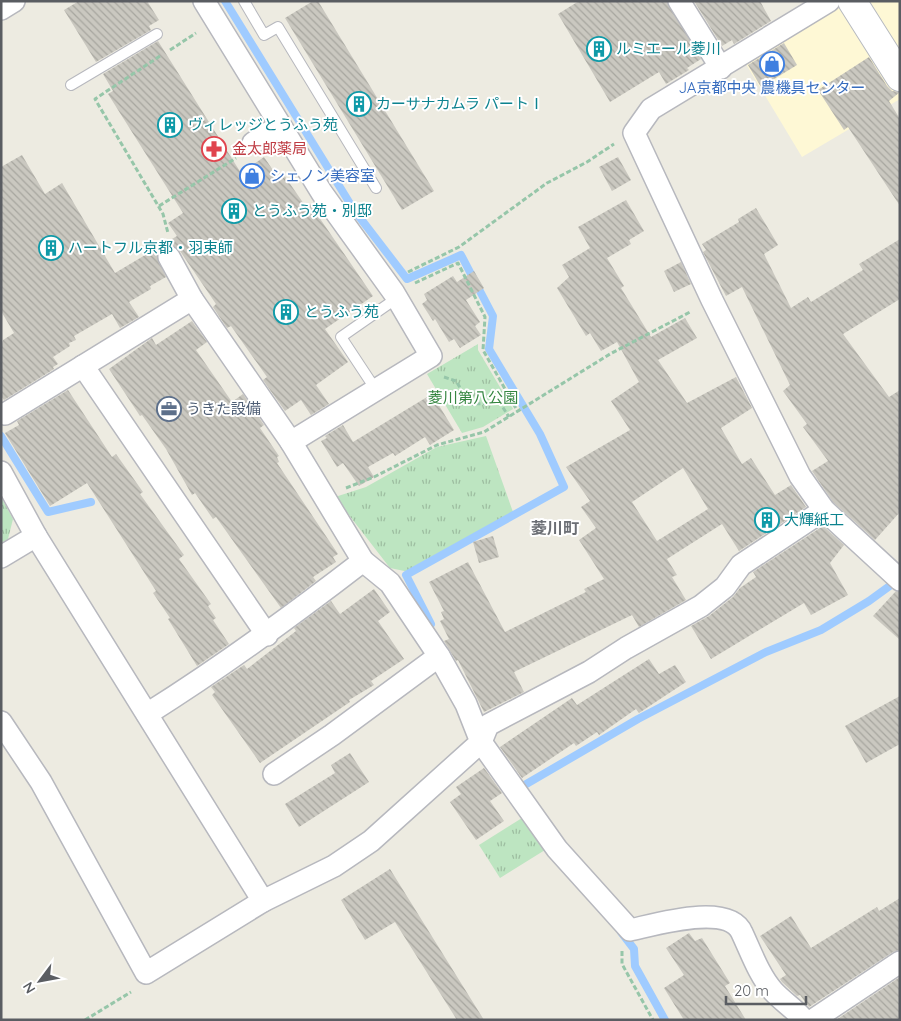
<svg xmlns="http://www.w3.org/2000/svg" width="901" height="1021" font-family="Quicksand,'Noto Sans JP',sans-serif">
  <defs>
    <pattern id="grass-tufts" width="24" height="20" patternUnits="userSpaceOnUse" patternTransform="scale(1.25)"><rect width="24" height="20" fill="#bde5c1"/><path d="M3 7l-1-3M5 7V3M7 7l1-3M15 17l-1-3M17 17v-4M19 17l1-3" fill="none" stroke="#9dbda0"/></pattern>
    <pattern id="building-back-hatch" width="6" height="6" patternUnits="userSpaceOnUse" patternTransform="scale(1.25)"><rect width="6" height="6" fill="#cac8c0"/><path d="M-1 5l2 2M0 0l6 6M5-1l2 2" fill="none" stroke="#a7a69f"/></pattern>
  </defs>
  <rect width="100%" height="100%" fill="#edebe1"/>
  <g fill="#fef8d5">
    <path d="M866,1H900V54Z"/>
    <path d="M846,4L900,92V99L802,157L746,64Z"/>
  </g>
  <g fill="url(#grass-tufts)">
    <path d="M478,344V350L513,409L483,427L462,433L427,374Z"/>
    <path d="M486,436L513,512L409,572L390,568L335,497L366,487L437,447Z"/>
    <path d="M1,497L13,519L8,539L1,543Z"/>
    <path d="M522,818L545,850L500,878L479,845Z"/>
  </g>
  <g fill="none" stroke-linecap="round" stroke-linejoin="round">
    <g stroke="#9fcbff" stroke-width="8">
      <path d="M225,1L354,210L407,279L461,255L493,316L489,349L540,434L564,487L406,575L431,624"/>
      <path d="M1,436L48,512L91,502"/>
      <path d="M516,790L638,719L766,652L821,630L869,601L891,585L895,578"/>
      <path d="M621,932L634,949L635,966L665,1020"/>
    </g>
  </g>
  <g fill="url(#building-back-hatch)" fill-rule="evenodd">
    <path d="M79,1H147L159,20L149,26L151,30L96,62L64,10Z"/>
    <path d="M313,1H318L434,191L402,210L285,18Z"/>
    <path d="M579,1H667L701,59L687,68L689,70L666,84L659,72L610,102L558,14Z"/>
    <path d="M694,1H760L771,21L734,44L732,40L722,46Z"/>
    <path d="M158,41L241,173L264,157L279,179L284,175L306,207L310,204L373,296L325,329L348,362L316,385L329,404L311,415L301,400L285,411L263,380L267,377L231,326L227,328L213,307L216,304L180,251L170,245L163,246L157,256L166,277L150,286L151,289L129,302L139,317L120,328L112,314L74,336L76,340L69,343L70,346L53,357L58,364L53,367L54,369L4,400L1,396V348L3,340L14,333L1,311V167L22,155L45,194L62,183L115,273L177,236L168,223L183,213L108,94L113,91L103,74Z"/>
    <path d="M784,43L797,65L761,87L748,65Z"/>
    <path d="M869,57L887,86L892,91L900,92L889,101L900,119V206L848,127L844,130L818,90Z"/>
    <path d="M618,157L631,180L612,191L599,167Z"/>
    <path d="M626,200L644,231L629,240L631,244L607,258L624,286L621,288L651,337L685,318L697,338L658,360L687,403L736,377L752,408L721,428L742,464L751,458L775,495L791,485L806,507L739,551L722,524L667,559L677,575L672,577L686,600L639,627L632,615L514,672L524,692L484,712L458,660L456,661L444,641L449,639L440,621L444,619L441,612L444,611L429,582L468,562L505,632L586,592L584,589L604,579L579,540L596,528L581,507L590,501L566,467L630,430L611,401L639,382L617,342L601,351L590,333L586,336L557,288L569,277L562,265L590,248L578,227ZM683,468L708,509L657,541L632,502Z"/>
    <path d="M756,208L778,245L764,254L791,308L808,297L811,302L863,270L859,264L900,239V299L843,334L889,397L900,390V512L875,540L833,502L812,471L828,461L803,427L807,424L783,391L790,385L742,287L726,296L703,252L706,250L702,244L739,222L738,219Z"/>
    <path d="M681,262L691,284L674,292L664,271Z"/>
    <path d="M474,271L484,288L466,300L480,322L475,326L481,335L460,348L454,339L449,342L435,319L433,321L422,304L427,300L424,294L453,276L457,282Z"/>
    <path d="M192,321L207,342L196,350L232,402L243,394L264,425L260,428L279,456L277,457L279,462L277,463L338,554L333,557L336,562L313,577L316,581L281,608L216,517L213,519L195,493L192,495L166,449L142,415L140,416L109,369L152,338L156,345Z"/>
    <path d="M68,390L112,457L116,454L143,492L140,494L184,555L179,559L211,604L208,606L216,618L213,620L229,644L197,666L168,619L170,618L153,593L156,591L87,483L50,506L5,433L19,425L17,421Z"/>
    <path d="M432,394L454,430L430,445L425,437L395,456L393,453L368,467L374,477L359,486L343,463L337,467L321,441L327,438L325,436L343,425L353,442Z"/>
    <path d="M823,526L844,545L830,563L848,595L811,615L804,603L711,659L691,626L709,616L733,597L740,588L756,577L753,572Z"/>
    <path d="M493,536L499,557L479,563L473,542Z"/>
    <path d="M374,589L390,612L378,621L404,659L371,681L374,685L349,700L350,702L260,763L212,695L215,692L211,687L244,665L247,669L296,631L294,628L331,601L340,614Z"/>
    <path d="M896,591L900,592V640L873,616Z"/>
    <path d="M649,659L659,674L675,665L686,682L639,713L636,709L599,735L597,732L576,746L574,743L522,778L500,747L572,698L577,705Z"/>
    <path d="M900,696V744L866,763L845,726Z"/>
    <path d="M350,753L369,782L299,827L285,804L335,773L331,765Z"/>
    <path d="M484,768L502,793L490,801L504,821L476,840L450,802L461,794L456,787Z"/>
    <path d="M390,869L484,1020H457L395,922L365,940L341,900Z"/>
    <path d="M900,898V950L893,952L809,1007L800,995L797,996L782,982L780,979L786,975L760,936L791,916L811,948L877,907L879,911Z"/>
    <path d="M689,933L695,941L702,938L730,983L725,986L746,1020H684L664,988L684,975L666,948Z"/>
    <path d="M900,977V1020H836Z"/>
  </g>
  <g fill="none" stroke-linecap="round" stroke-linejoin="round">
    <defs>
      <g id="service">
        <path d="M244,1L264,35L278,27L376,188"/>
        <path d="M71,85L157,34"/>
        <path d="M376,390L341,337L397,298"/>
      </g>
      <g id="minor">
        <path d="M679,1L721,68"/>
        <path d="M829,1L651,109L634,133L712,300L800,476L824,510L900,580"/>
        <path d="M1,9L14,1"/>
        <path d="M253,143L279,126"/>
        <path d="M169,257L192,299L291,442L431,356L394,293L322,193L204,1"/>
        <path d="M83,366L267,635"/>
        <path d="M5,414L192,299"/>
        <path d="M1,472L36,536L263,901"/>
        <path d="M1,557L36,536"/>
        <path d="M147,714C222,667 293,615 363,561"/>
        <path d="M1,722L41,782L146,973L263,901L334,866L371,841L481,742L466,704L439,656L390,583L363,561L291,442"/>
        <path d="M274,774L332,735L439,656"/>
        <path d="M804,1020C795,1009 782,1001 773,991C759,975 751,952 742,933C729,902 654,925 630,930L557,849L481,742L488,725L589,672L626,648L701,606L725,587L741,565L824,510"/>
        <path d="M813,1020L900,962"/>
      </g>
      <path id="secondary" d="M852,1L900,77"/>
    </defs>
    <use href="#service" stroke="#b7b8be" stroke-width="12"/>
    <use href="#minor" stroke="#b7b8be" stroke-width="24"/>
    <use href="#secondary" stroke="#b7bac0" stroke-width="30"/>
    <g stroke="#96c6a9" stroke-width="3" stroke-dasharray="5 2.5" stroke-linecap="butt">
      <path d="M170,50L196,33"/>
      <path d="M160,56L95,99L163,214L168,233"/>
      <path d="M159,206L236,158"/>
      <path d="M408,272L459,247L547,183L587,162L614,144"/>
      <path d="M415,283L458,263L485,317L483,350L518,412"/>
      <path d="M444,377L456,381L470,404L500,403L509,417"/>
      <path d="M346,488L374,477L437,445L484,432L610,354L690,312"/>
      <path d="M622,951V964L653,1020"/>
      <path d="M85,1020L131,992"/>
    </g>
    <use href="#service" stroke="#fff" stroke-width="10"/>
    <use href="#minor" stroke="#fff" stroke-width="21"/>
    <use href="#secondary" stroke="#fff" stroke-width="28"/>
  </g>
  <defs>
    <symbol id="building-ring" viewBox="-11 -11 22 22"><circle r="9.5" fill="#fff" stroke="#0f9aa8" stroke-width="1.5"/><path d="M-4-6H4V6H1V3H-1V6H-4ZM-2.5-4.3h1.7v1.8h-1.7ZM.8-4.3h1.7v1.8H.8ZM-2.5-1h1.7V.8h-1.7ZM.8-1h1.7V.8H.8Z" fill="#0f9aa8"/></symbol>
    <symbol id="shop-ring" viewBox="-11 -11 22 22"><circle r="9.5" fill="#fff" stroke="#3f7fe0" stroke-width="1.5"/><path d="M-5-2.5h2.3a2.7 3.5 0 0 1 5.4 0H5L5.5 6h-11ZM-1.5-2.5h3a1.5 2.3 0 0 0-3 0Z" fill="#3f7fe0"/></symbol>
    <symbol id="pharmacy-ring" viewBox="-11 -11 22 22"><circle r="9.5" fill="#fff" stroke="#e0444e" stroke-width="1.5"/><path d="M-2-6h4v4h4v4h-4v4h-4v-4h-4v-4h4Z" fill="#e0444e"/></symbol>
    <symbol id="office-ring" viewBox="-11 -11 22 22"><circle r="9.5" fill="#fff" stroke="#5c6f8a" stroke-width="1.5"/><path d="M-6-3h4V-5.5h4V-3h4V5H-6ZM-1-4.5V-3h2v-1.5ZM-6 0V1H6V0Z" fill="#5c6f8a"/></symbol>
  </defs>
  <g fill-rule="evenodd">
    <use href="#building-ring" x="585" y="35" width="28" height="28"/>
    <use href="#shop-ring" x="758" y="50" width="28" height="28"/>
    <use href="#building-ring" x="345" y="90" width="28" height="28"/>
    <use href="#building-ring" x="156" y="111" width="28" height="28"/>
    <use href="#pharmacy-ring" x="200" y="135" width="28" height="28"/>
    <use href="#shop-ring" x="238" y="162" width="28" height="28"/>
    <use href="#building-ring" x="220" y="197" width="28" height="28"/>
    <use href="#building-ring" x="37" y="234" width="28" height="28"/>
    <use href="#building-ring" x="272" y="298" width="28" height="28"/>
    <use href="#office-ring" x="155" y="395" width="28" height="28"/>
    <use href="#building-ring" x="753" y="506" width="28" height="28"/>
  </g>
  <g text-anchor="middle" stroke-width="4" stroke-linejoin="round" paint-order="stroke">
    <g font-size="15" fill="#0d838f" stroke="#fff" text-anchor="start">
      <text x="616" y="54">ルミエール菱川</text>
      <text x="376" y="109">カーサナカムラ パートⅠ</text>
      <text x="188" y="130">ヴィレッジとうふう苑</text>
      <text x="252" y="216">とうふう苑・別邸</text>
      <text x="68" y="253">ハートフル京都・羽束師</text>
      <text x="304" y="317">とうふう苑</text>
      <text x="784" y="525">大輝紙工</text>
    </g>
    <g font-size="15" fill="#366cbe" stroke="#fff">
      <text x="772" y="93">JA京都中央 農機具センター</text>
      <text x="270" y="181" text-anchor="start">シェノン美容室</text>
    </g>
    <g font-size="15" fill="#be3a42" stroke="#fff" text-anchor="start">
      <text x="232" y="154">金太郎薬局</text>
    </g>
    <g font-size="15" fill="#358641" stroke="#fff">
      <text x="473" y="403">菱川第八公園</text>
    </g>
    <g font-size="15" fill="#4e5e75" stroke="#fff" text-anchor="start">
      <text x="186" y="414">うきた設備</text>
    </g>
    <g font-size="16" font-weight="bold" fill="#6b6e74" stroke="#fff">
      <text x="555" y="534">菱川町</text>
    </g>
  </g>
  <rect width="901" height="1021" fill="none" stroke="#5a5d62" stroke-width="5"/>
  <g transform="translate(40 981) rotate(238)" stroke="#ffffff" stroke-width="4" paint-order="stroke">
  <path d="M0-4L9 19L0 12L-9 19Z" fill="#5a5d62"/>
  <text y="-8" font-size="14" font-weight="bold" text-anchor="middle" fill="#5a5d62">N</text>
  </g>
  <path d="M726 996v8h80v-8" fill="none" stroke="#5a5d62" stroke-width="2.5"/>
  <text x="734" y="996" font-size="15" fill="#5a5d62" stroke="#ffffff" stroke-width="4" paint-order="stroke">20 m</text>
</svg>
